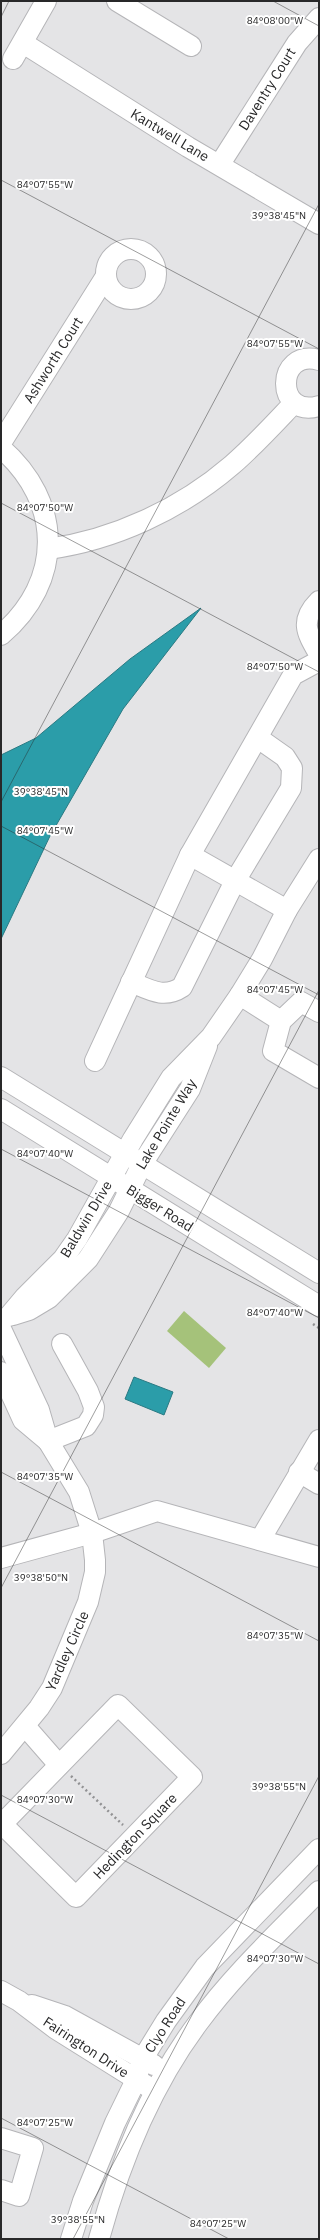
<svg xmlns="http://www.w3.org/2000/svg" width="320" height="2240" font-family="'IBM Plex Sans',sans-serif">
  <rect width="100%" height="100%" fill="#e4e4e6"/>
  <path fill="#a5c27a" d="M184,1311L226,1348L209,1368L167,1331Z"/>
  <g fill="#2b9da9" stroke="#2a7a83">
    <path d="M201,608L123,709L50,836L1,939V755L36,738L130,659Z"/>
    <path d="M134,1377L173,1392L164,1415L125,1399Z"/>
  </g>
  <g fill="none" stroke-linecap="round" stroke-linejoin="round">
    <defs>
      <g id="minor">
        <path d="M117,1L191,46"/>
        <path d="M23,43L188,147L319,224"/>
        <path d="M13,59L46,1"/>
        <path d="M220,164L297,43L319,18"/>
        <circle cx="131" cy="274" r="25"/>
        <path d="M319,360C275,348 275,419 319,406"/>
        <path d="M1,443L106,276"/>
        <path d="M1,448C63,502 64,581 1,635"/>
        <path d="M48,549C114,540 181,509 232,465C254,446 274,424 294,403"/>
        <path d="M319,601C299,621 307,633 319,654"/>
        <path d="M190,855L287,910"/>
        <path d="M131,982C150,990 164,999 182,987L235,881L291,788L292,768L285,757L258,738"/>
        <path d="M240,995L281,1021"/>
        <path d="M319,1012L301,1002L281,1021L273,1051L319,1078"/>
        <path d="M95,1061L190,855L293,675L319,661"/>
        <path d="M1,1077L319,1273"/>
        <path d="M1,1109L319,1306"/>
        <path d="M13,1315L29,1310L49,1298L88,1259L119,1211L142,1164L190,1089L207,1046"/>
        <path d="M9,1316L25,1297L63,1259L77,1239L133,1139L171,1078L211,1037L240,995L262,959L287,910L319,859"/>
        <path d="M1,1329L39,1410L48,1441L79,1492L92,1533L95,1560V1572L88,1602L52,1688L39,1708L1,1754"/>
        <path d="M1,1372L23,1420L48,1441"/>
        <path d="M48,1441L86,1426L93,1415L94,1407L88,1391L62,1344"/>
        <path d="M299,1472L319,1484"/>
        <path d="M260,1540L319,1440"/>
        <path d="M1,1558L92,1533L157,1511L319,1557"/>
        <path d="M118,1705L192,1777L76,1897L2,1824Z"/>
        <path d="M25,1726L59,1765"/>
        <path d="M1,1991L19,2001L56,2029L147,2086"/>
        <path d="M32,2005L65,2016L154,2065"/>
        <path d="M1,2138L33,2148L19,2196L1,2190"/>
        <path d="M71,2239L83,2201L115,2123L136,2080L142,2060L166,2021L205,1967L319,1849"/>
        <path d="M99,2239C120,2162 150,2087 198,2023C233,1975 277,1934 319,1891"/>
      </g>
    </defs>
    <use href="#minor" stroke="#b5b5b8" stroke-width="22"/>
    <g stroke="#919193" stroke-width="2.5" stroke-dasharray="2 3" stroke-linecap="butt">
      <path d="M313,1324L319,1328"/>
      <path d="M71,1776L123,1825"/>
    </g>
    <use href="#minor" stroke="#fff" stroke-width="20"/>
  </g>
  <path fill="none" stroke="#282829" stroke-width="1" stroke-opacity="0.45" d="M273,1L319,26M1,17L9,1M1,180L319,349M1,503L319,672M1,802L319,204M1,826L319,995M1,1149L319,1318M1,1472L319,1641M1,1588L319,990M1,1795L319,1964M1,2118L229,2239M73,2239L319,1776"/>
  <g text-anchor="middle" stroke-width="4" stroke-linejoin="round" paint-order="stroke">
    <g font-size="14" fill="#282829" stroke="#fff">
      <text transform="translate(267 89) rotate(-58)" y="5">Daventry Court</text>
      <text transform="translate(170 135) rotate(31)" y="5">Kantwell Lane</text>
      <text transform="translate(53 360) rotate(-58)" y="5">Ashworth Court</text>
      <text transform="translate(166 1124) rotate(-59)" y="5">Lake Pointe Way</text>
      <text transform="translate(160 1208) rotate(32)" y="5">Bigger Road</text>
      <text transform="translate(86 1219) rotate(-59)" y="5">Baldwin Drive</text>
      <text transform="translate(67 1651) rotate(-66)" y="5">Yardley Circle</text>
      <text transform="translate(135 1836) rotate(-46)" y="5">Hedington Square</text>
      <text transform="translate(165 2025) rotate(-57)" y="5">Clyo Road</text>
      <text transform="translate(86 2047) rotate(33)" y="5">Fairington Drive</text>
    </g>
  </g>
  <g font-size="10" text-anchor="middle" fill="#282829" stroke="#fff" stroke-width="4" stroke-linejoin="round" paint-order="stroke">
    <text x="275" y="24">84°08'00"W</text>
    <text x="45" y="188">84°07'55"W</text>
    <text x="279" y="219">39°38'45"N</text>
    <text x="275" y="347">84°07'55"W</text>
    <text x="45" y="511">84°07'50"W</text>
    <text x="275" y="670">84°07'50"W</text>
    <text x="41" y="795">39°38'45"N</text>
    <text x="45" y="834">84°07'45"W</text>
    <text x="275" y="993">84°07'45"W</text>
    <text x="45" y="1157">84°07'40"W</text>
    <text x="275" y="1316">84°07'40"W</text>
    <text x="45" y="1480">84°07'35"W</text>
    <text x="41" y="1581">39°38'50"N</text>
    <text x="275" y="1639">84°07'35"W</text>
    <text x="279" y="1790">39°38'55"N</text>
    <text x="45" y="1803">84°07'30"W</text>
    <text x="275" y="1962">84°07'30"W</text>
    <text x="45" y="2126">84°07'25"W</text>
    <text x="78" y="2223">39°38'55"N</text>
    <text x="218" y="2227">84°07'25"W</text>
  </g>
  <rect width="320" height="2240" fill="none" stroke="#282829" stroke-width="4"/>
</svg>
